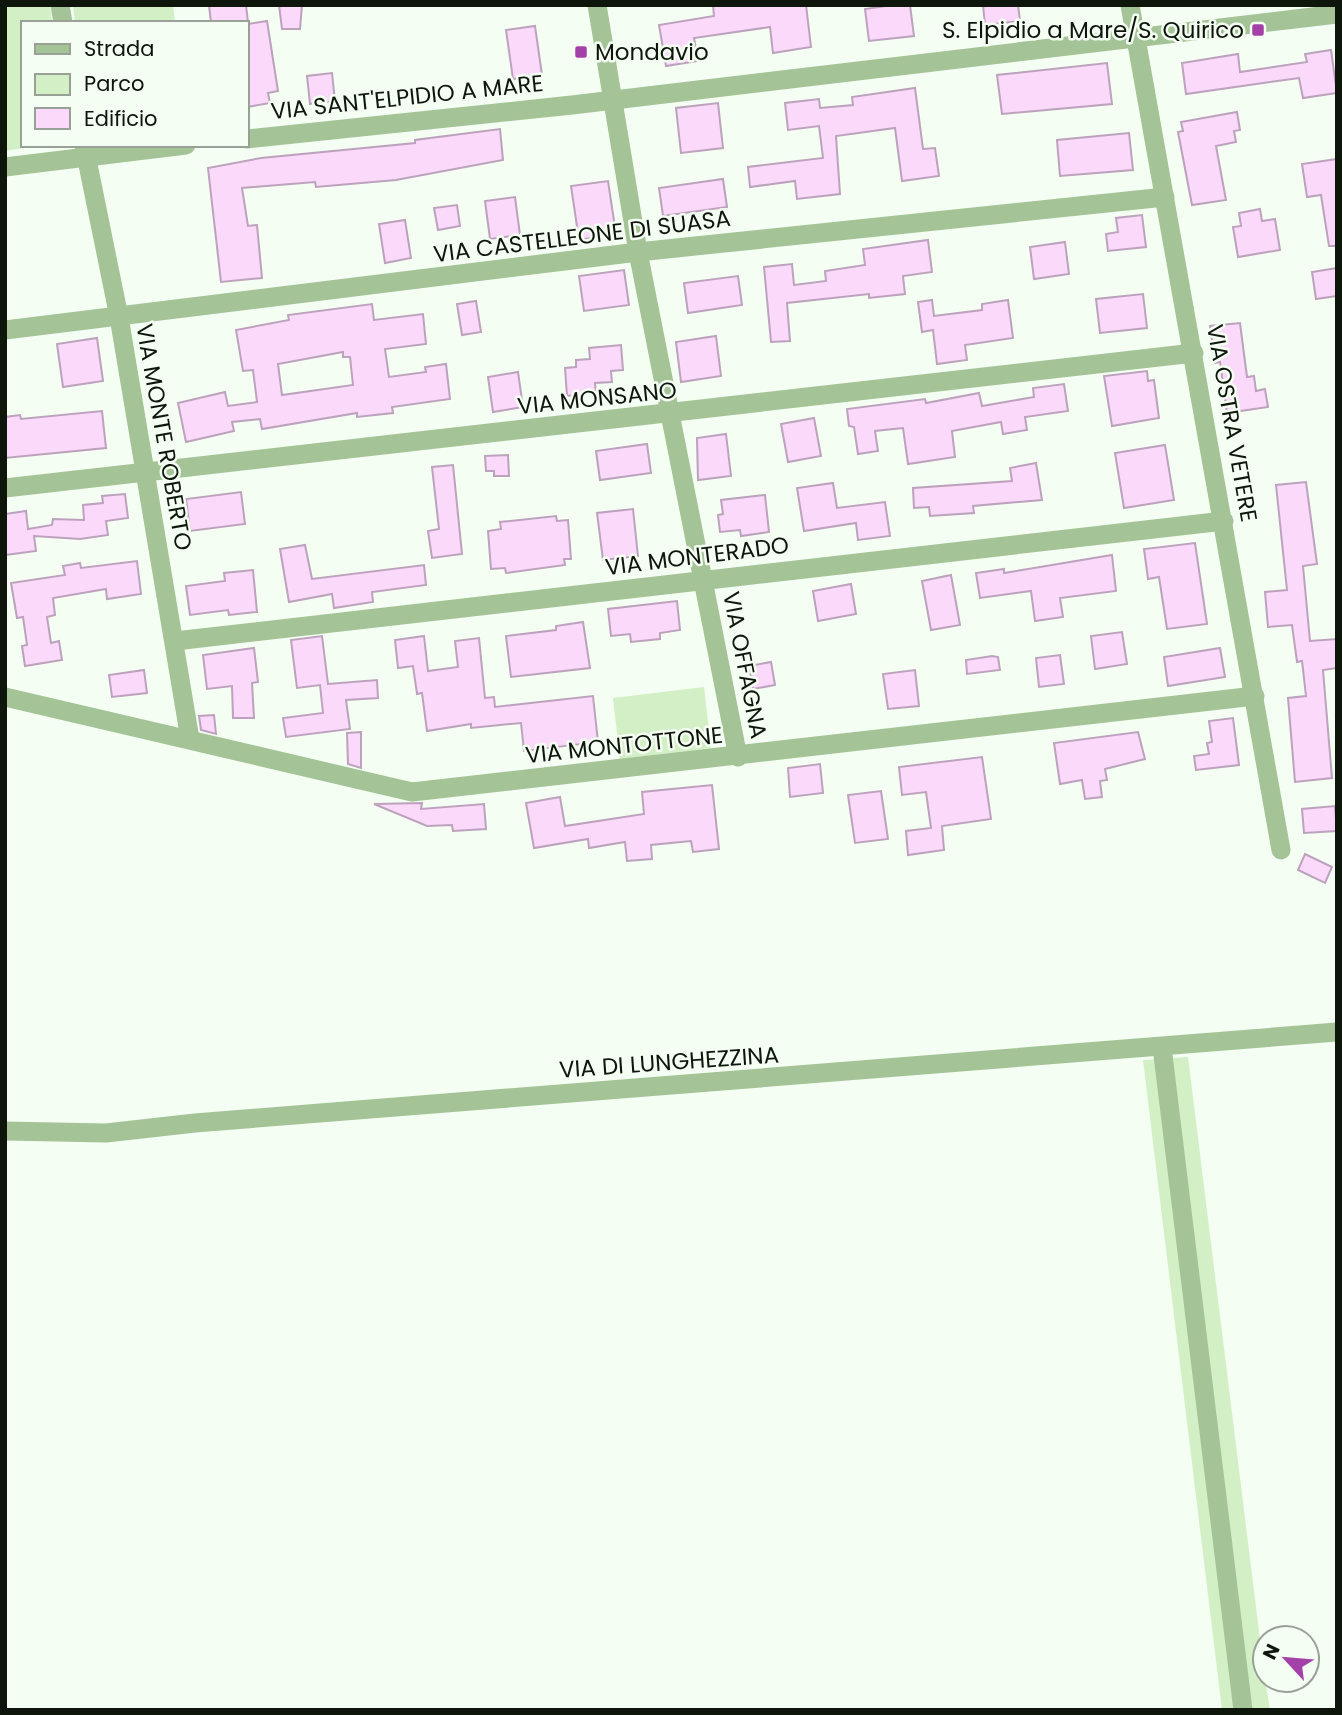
<svg xmlns="http://www.w3.org/2000/svg" width="1342" height="1715" font-family="Poppins,sans-serif">
  <rect width="100%" height="100%" fill="#f5fef2"/>
  <g fill="#d2efc6">
    <path d="M5,5H50L52,23H23V145H42L5,151Z"/>
    <path d="M73,5H173L175,23H75Z"/>
    <path d="M704,687L711,748L620,759L613,698Z"/>
    <path d="M1188,1057L1265,1680L1270,1710H1222L1143,1060Z"/>
  </g>
  <g fill="#fad9fa" stroke="#bca2bc" stroke-width="2" fill-rule="evenodd">
    <path d="M209,5H246L248,23H211Z"/>
    <path d="M279,5H302L300,29H282Z"/>
    <path d="M713,5H806L811,47L773,53L770,27L694,38L698,61L666,66L659,25L714,16Z"/>
    <path d="M893,5H910L914,36L869,41L865,9Z"/>
    <path d="M983,5H1018L1020,21L985,25Z"/>
    <path d="M267,21L278,91L268,93L270,103L247,107V24Z"/>
    <path d="M535,26L542,75L513,79L506,30Z"/>
    <path d="M1331,50L1337,93L1303,98L1299,78L1186,94L1182,63L1238,54L1240,72L1307,62L1305,54Z"/>
    <path d="M1107,63L1112,104L1002,114L997,75Z"/>
    <path d="M332,73L335,101L310,104L307,76Z"/>
    <path d="M915,88L923,149L935,148L939,176L902,181L895,128L836,136L840,194L797,199L795,181L750,187L748,167L823,158L819,126L788,130L785,103L819,99L820,108L853,105L852,97Z"/>
    <path d="M718,103L723,148L681,153L676,108Z"/>
    <path d="M1237,112L1240,130L1234,131L1236,142L1216,146L1226,200L1192,205L1178,132L1183,131L1181,122Z"/>
    <path d="M500,129L503,160L396,180L316,187L315,182L242,188L248,226L257,225L262,278L221,282L208,168L261,158L415,143V140Z"/>
    <path d="M1129,133L1133,170L1060,176L1057,140Z"/>
    <path d="M1337,159V246H1329L1321,195L1307,197L1302,164Z"/>
    <path d="M723,179L727,207L663,216L659,188Z"/>
    <path d="M608,181L616,234L579,240L571,186Z"/>
    <path d="M515,197L520,235L490,239L485,201Z"/>
    <path d="M457,205L460,226L438,230L434,208Z"/>
    <path d="M1260,209L1262,221L1275,219L1280,250L1238,257L1233,227L1241,226L1239,213Z"/>
    <path d="M1142,215L1146,247L1108,251L1106,234L1118,232L1116,218Z"/>
    <path d="M405,220L411,258L385,263L379,224Z"/>
    <path d="M928,240L932,272L903,276L905,294L869,298V294L787,303L790,341L771,342L764,267L792,264L794,285L826,281L825,271L865,265L863,249Z"/>
    <path d="M1065,242L1069,274L1034,279L1030,247Z"/>
    <path d="M1337,268V296L1316,299L1312,272Z"/>
    <path d="M624,270L629,305L584,311L579,276Z"/>
    <path d="M738,276L742,305L688,313L684,283Z"/>
    <path d="M1143,294L1147,328L1100,333L1096,299Z"/>
    <path d="M932,300L934,316L982,310V304L1008,300L1013,338L965,345L967,360L937,364L933,330L922,332L918,302Z"/>
    <path d="M476,301L481,332L462,335L457,304Z"/>
    <path d="M372,304L374,320L423,314L426,344L385,349L389,377L426,372L425,367L446,364L450,399L392,407L393,413L357,417V413L262,429L260,419L232,422L234,431L186,442L178,403L225,392L228,406L257,402L253,370L243,371L236,330L289,320L288,315ZM343,352V357H350L353,385L282,395L278,364Z"/>
    <path d="M1240,323L1247,377L1254,376L1256,391L1265,389L1268,407L1227,413L1220,362L1215,363L1210,326Z"/>
    <path d="M716,336L721,376L681,382L676,342Z"/>
    <path d="M97,338L103,381L63,387L57,344Z"/>
    <path d="M621,345L623,370L611,371L612,382L595,383L596,393L567,396L565,368L576,367V360L590,359L589,348Z"/>
    <path d="M1147,371L1148,381L1154,380L1159,418L1112,426L1104,376Z"/>
    <path d="M518,372L523,407L493,412L488,377Z"/>
    <path d="M1064,384L1068,411L1025,417L1027,430L1003,434L1001,422L952,431L955,457L908,464L903,428L875,431L878,451L858,454L854,427L849,426L847,409L925,399L926,403L979,393L982,406L1034,397L1033,388Z"/>
    <path d="M102,411L106,448L5,458V417L20,415L21,419Z"/>
    <path d="M814,418L821,456L788,462L781,424Z"/>
    <path d="M726,434L731,476L698,480L697,438Z"/>
    <path d="M647,444L651,473L600,480L596,451Z"/>
    <path d="M1165,445L1174,500L1124,508L1115,453Z"/>
    <path d="M508,455L509,476H494V471H486L485,456Z"/>
    <path d="M1036,463L1042,500L973,506L974,513L930,516L929,507L914,508L913,488L1012,481L1010,468Z"/>
    <path d="M453,465L462,554L432,558L428,531L439,529L432,467Z"/>
    <path d="M1306,482L1317,564L1303,566L1310,641L1337,639V668L1323,670L1332,778L1295,782L1288,698L1306,696L1302,661L1297,662L1292,625L1268,627L1265,592L1287,590L1276,485Z"/>
    <path d="M833,483L837,508L885,502L890,536L858,540L856,523L804,531L797,488Z"/>
    <path d="M241,492L245,524L190,531L186,499Z"/>
    <path d="M125,494L128,518L106,521L108,535L80,539L34,536L36,551L5,555V514L26,511L28,529L52,525L53,519L84,520L83,505L103,503L102,496Z"/>
    <path d="M765,495L769,532L741,536L740,530L720,532L718,515L723,514L721,500Z"/>
    <path d="M633,509L638,556L603,560L597,513Z"/>
    <path d="M556,516L557,521L568,520L571,559H564L565,565L506,573L505,568L491,569L488,531L501,529L500,522Z"/>
    <path d="M1195,543L1207,624L1167,629L1159,577L1148,579L1144,549Z"/>
    <path d="M305,545L312,579L424,565L426,585L372,592L373,602L334,608L332,594L289,602L280,549Z"/>
    <path d="M1112,555L1116,591L1060,598L1063,617L1035,621L1031,591L980,598L976,573L1004,569V573Z"/>
    <path d="M137,561L141,594L107,599L106,589L53,598L55,615L47,617L51,643L59,641L62,660L25,666L22,646L27,645L23,617L17,618L11,583L65,575L63,566L80,563L81,568Z"/>
    <path d="M253,570L257,612L229,615L228,610L190,615L186,586L225,581L224,573Z"/>
    <path d="M951,575L960,625L931,630L922,581Z"/>
    <path d="M851,584L856,614L818,621L813,591Z"/>
    <path d="M677,601L680,630L660,633V639L631,642L630,634L611,636L608,609Z"/>
    <path d="M583,622L590,668L511,677L506,636L556,630V626Z"/>
    <path d="M1122,632L1127,664L1095,669L1091,636Z"/>
    <path d="M322,636L328,684L377,680L378,698L346,700L350,729L286,737L283,718L323,713L320,685L297,688L291,640Z"/>
    <path d="M424,636L428,671L458,667L455,641L479,638L485,698L494,697L495,707L593,696L598,742L524,751L521,723L471,728V724L427,731L422,693L417,694L413,666L398,668L395,640Z"/>
    <path d="M254,648L258,682L252,683L254,718H233L232,686L207,689L203,655Z"/>
    <path d="M1220,648L1225,677L1168,686L1164,657Z"/>
    <path d="M1060,655L1064,684L1039,687L1036,658Z"/>
    <path d="M992,656L998,657L1000,670L967,674L966,660Z"/>
    <path d="M771,662L775,685L753,689L749,666Z"/>
    <path d="M144,670L147,693L112,697L109,675Z"/>
    <path d="M915,670L919,706L888,709L883,674Z"/>
    <path d="M214,715L216,734L201,730L199,716Z"/>
    <path d="M1233,718L1239,765L1196,770L1194,756L1209,754L1207,743L1212,742L1209,721Z"/>
    <path d="M361,732V768L348,764L347,733Z"/>
    <path d="M1138,732L1145,759L1105,769L1107,780L1100,781L1102,797L1085,799L1082,780L1060,784L1054,743Z"/>
    <path d="M982,757L991,819L942,826L944,850L908,855L906,831L931,828L926,792L902,795L899,767Z"/>
    <path d="M820,764L823,793L790,797L788,768Z"/>
    <path d="M712,785L719,849L693,852L691,841L651,845L652,859L627,861L625,842L589,848L588,839L534,848L526,803L560,797L565,826L644,814L642,792Z"/>
    <path d="M881,791L888,839L855,843L848,795Z"/>
    <path d="M422,803L421,809L484,804L486,829L453,831L452,825L427,826L374,804Z"/>
    <path d="M1335,806L1337,831L1304,833L1302,809Z"/>
    <path d="M1305,854L1332,867L1325,883L1298,870Z"/>
  </g>
  <g fill="none" stroke-linecap="round" stroke-linejoin="round">
    <g stroke="#a4c397" stroke-width="19">
      <path d="M60,5L63,23"/>
      <path d="M597,5L638,252L738,757"/>
      <path d="M1130,5L1281,850"/>
      <path d="M247,139L572,105L1337,14"/>
      <path d="M84,145L119,317L190,739"/>
      <path d="M5,167L186,145"/>
      <path d="M5,330L638,252L1165,197"/>
      <path d="M5,488L1194,353"/>
      <path d="M175,641L1224,521"/>
      <path d="M5,697L412,792L1255,696"/>
      <path d="M1162,1047L1243,1710"/>
      <path d="M5,1131L106,1133L195,1123L1337,1032"/>
    </g>
  </g>
  <g fill="#a441a8" stroke="#f5fef2" stroke-width="2.5">
    <rect x="1251" y="23" width="14" height="14" rx="3.5"/>
    <rect x="574" y="45" width="14" height="14" rx="3.5"/>
  </g>
  <g text-anchor="middle" stroke-width="5" stroke-linejoin="round" paint-order="stroke">
    <g font-size="23" fill="#0e160b" stroke="#f5fef2" text-anchor="end">
      <text x="1244" y="38">S. Elpidio a Mare/S. Quirico</text>
      <text x="595" y="60" text-anchor="start">Mondavio</text>
    </g>
    <g font-size="23" fill="#0e160b" stroke="#f5fef2">
      <text transform="translate(407 97) rotate(-6)" y="8">VIA SANT'ELPIDIO A MARE</text>
      <text transform="translate(582 236) rotate(-7)" y="8">VIA CASTELLEONE DI SUASA</text>
      <text transform="translate(597 398) rotate(-6)" y="8">VIA MONSANO</text>
      <text transform="translate(1232 423) rotate(80)" y="8">VIA OSTRA VETERE</text>
      <text transform="translate(164 437) rotate(80)" y="8">VIA MONTE ROBERTO</text>
      <text transform="translate(697 556) rotate(-7)" y="8">VIA MONTERADO</text>
      <text transform="translate(745 665) rotate(79)" y="8">VIA OFFAGNA</text>
      <text transform="translate(624 745) rotate(-6)" y="8">VIA MONTOTTONE</text>
      <text transform="translate(669 1062) rotate(-4)" y="8">VIA DI LUNGHEZZINA</text>
    </g>
  </g>
  <rect width="1342" height="1715" fill="none" stroke="#0e160b" stroke-width="14"/>
  <rect x="21" y="21" width="228" height="126" fill="#f5fef2" stroke="#99a196" stroke-width="2"/>
  <rect x="35" y="44" width="35" height="10" fill="#a4c397" stroke="#99a196" stroke-width="2"/>
  <text x="84" y="56" font-size="21" fill="#0e160b">Strada</text>
  <rect x="35" y="74" width="35" height="21" fill="#d2efc6" stroke="#99a196" stroke-width="2"/>
  <text x="84" y="91" font-size="21" fill="#0e160b">Parco</text>
  <rect x="35" y="108" width="35" height="21" fill="#fad9fa" stroke="#99a196" stroke-width="2"/>
  <text x="84" y="126" font-size="21" fill="#0e160b">Edificio</text>
  <g transform="translate(1286 1659) rotate(296)"><circle r="33" fill="#f5fef2" stroke="#99a196" stroke-width="2"/>
  <path d="M0-5L12 26L0 18L-12 26Z" fill="#a441a8"/>
  <text y="-10" font-size="19" font-weight="bold" text-anchor="middle" fill="#0e160b">N</text>
  </g>
</svg>
